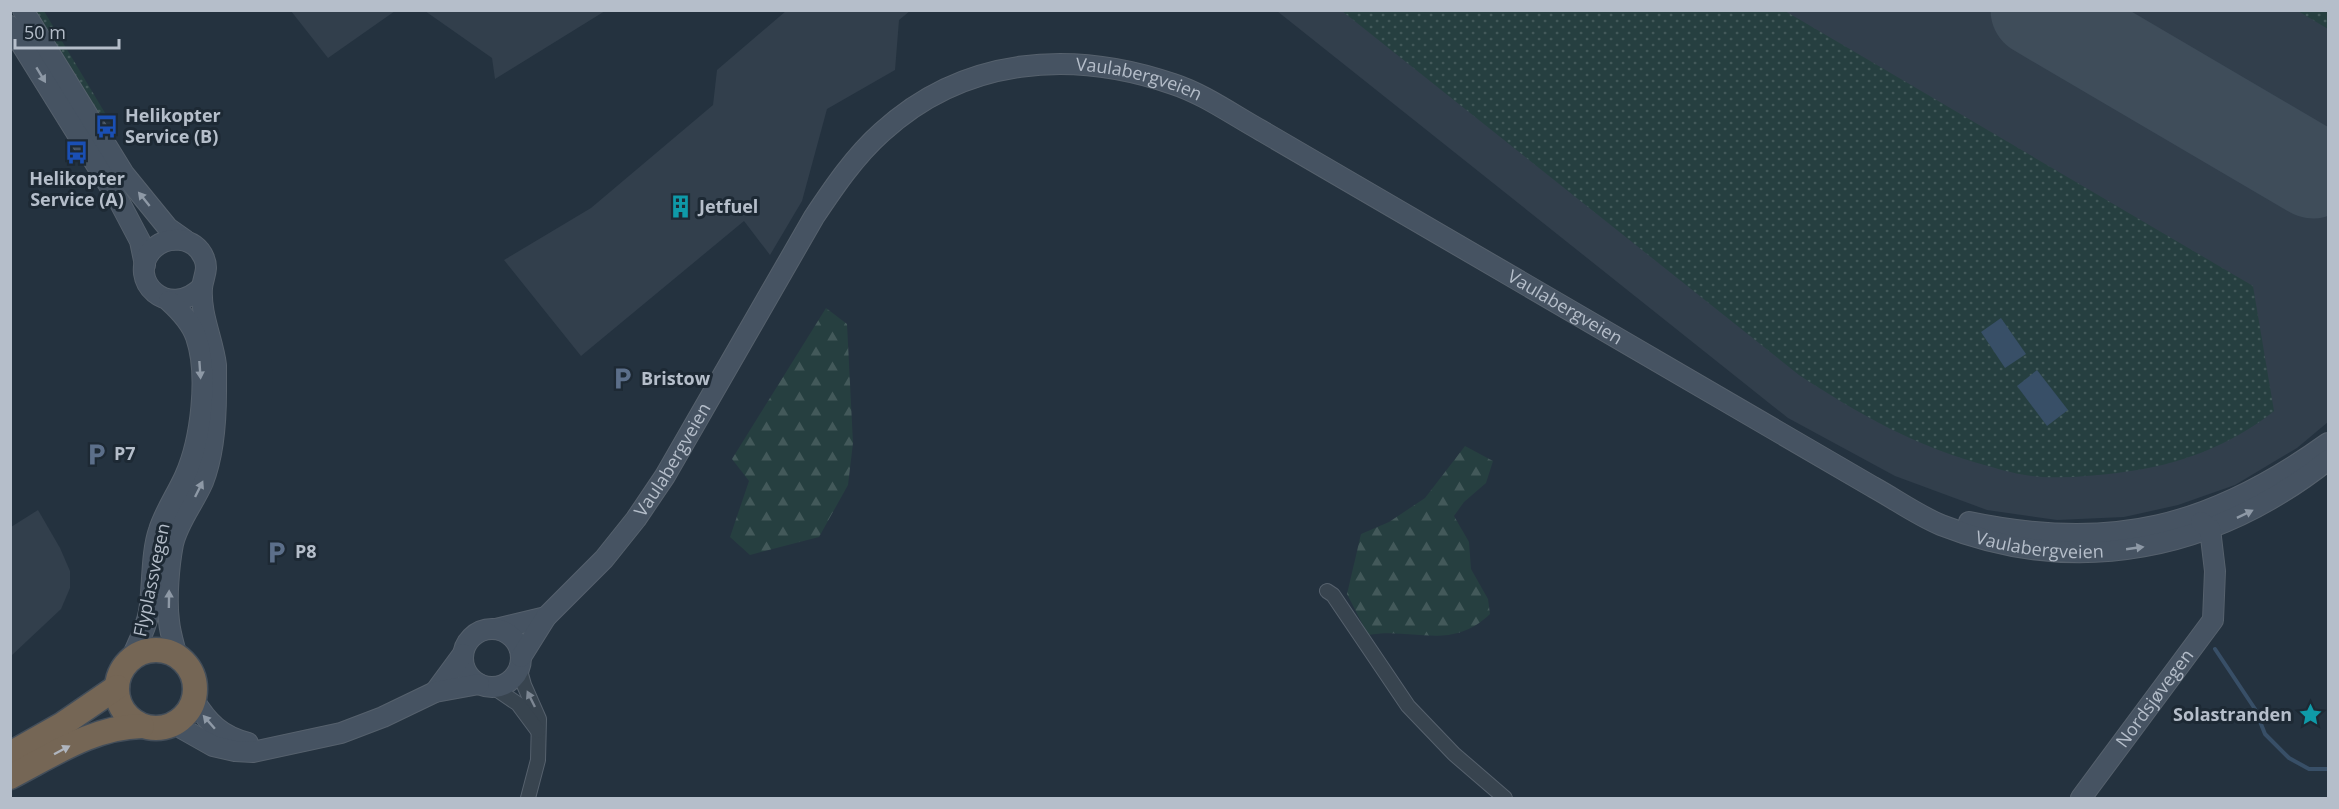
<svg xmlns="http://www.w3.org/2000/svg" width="2339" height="809" font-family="'Open Sans',sans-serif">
  <defs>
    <pattern id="grass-dots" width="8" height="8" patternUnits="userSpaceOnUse" patternTransform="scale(1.5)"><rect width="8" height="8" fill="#263f40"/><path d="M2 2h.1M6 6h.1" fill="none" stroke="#43595a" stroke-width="1.8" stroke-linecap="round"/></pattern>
    <pattern id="forest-firs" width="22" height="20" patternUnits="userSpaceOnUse" patternTransform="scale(1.5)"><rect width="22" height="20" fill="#263f40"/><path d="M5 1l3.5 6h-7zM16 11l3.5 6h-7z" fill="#43595a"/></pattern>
  </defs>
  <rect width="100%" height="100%" fill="#24323f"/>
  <g fill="#323f4c">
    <path d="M291,11H395L328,58Z"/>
    <path d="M425,11L605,10V11L495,79L492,58Z"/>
    <path d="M786,11H910L899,20L895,70L827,109L802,201L770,255L744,221L581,356L504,260L591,208L713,105L717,70Z"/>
    <path d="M1277,11H2328V422L2297,448L2235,485L2178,505L2124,517L2057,520L1987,510L1895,476L1788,418Z"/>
    <path d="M38,510L60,548L70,571V588L61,609L11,656V527Z"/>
  </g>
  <g fill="url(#grass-dots)">
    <path d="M31,11H44L108,118L99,120Z"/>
    <path d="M1342,11H1785L2253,286L2274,411C2230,446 2179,465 2124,472C2096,476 2069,478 2042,477C2024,476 2005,471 1988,466C1917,447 1860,415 1799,375Z"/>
    <path d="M2298,11H2328V29Z"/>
  </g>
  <g fill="url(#forest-firs)">
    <path d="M826,308L847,324L853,443L848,485L819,537L750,555L730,537L749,481L732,459Z"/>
    <path d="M1465,446L1493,461L1486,483L1464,502L1454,516L1469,542L1471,569L1488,599L1490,614C1450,652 1414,627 1368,635L1347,594L1361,534L1389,522L1425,498Z"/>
  </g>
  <g fill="#384f67">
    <path d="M2001,318L2026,354L2005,368L1981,332Z"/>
    <path d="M2037,370L2068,410L2047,426L2017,386Z"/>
  </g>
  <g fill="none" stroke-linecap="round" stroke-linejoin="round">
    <path stroke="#384f67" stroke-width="4" d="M2215,649L2255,709L2265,734L2289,758L2309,769H2328"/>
    <path stroke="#3f4d5a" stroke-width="93" d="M2037,10L2313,172"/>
    <defs>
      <g id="street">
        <path d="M1327,591L1333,595L1408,706L1454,754L1505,798"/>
        <path d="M519,667L524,685L539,719L538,760L528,798"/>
        <path d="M493,687L518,704L538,731"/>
      </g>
      <g id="secondary">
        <path d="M23,10L124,174L168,228L185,240"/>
        <path d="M10,26L120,203L140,241L145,265"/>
        <path d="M1969,522C2112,552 2211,527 2328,443"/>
        <path d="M496,629L546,617"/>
        <circle cx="492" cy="658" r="29"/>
        <path d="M177,657C174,645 170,633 169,621C166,599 169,565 173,544C178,522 194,503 203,482C214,454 216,421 216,392C216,383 216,374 216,365C213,340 200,314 202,288C203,277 209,270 204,258C195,236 166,234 151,251C127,280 168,321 202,287"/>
        <path id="s1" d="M521,657L546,617L604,559L636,519L665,476L814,217C834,187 855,156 882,132C964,57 1071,49 1173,84C1204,94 1233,115 1262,131L1873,487C1895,499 1917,515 1941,525C2078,579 2214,550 2328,460"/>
        <path d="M131,659C138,643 146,629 149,612C153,587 151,553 159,530C165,511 177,494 185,476C201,440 209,375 196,337C191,322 180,311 169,301"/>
        <path d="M435,692L463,654"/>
        <path d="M194,700C208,723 221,736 248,743"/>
        <path d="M174,724L213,746L235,751L253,752L341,733L383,717L435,692L479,684"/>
        <path id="s2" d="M2081,798L2213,620L2215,571L2210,529L2201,522"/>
      </g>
      <g id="highway">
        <circle cx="156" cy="689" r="39"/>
        <path d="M10,754L63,724L117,687"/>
        <path d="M10,777C53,755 93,727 142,726"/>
      </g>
    </defs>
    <use href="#street" stroke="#56616d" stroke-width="16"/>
    <use href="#secondary" stroke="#56616d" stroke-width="22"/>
    <use href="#highway" stroke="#434e5a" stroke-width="27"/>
    <use href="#street" stroke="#38444f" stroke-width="14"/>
    <use href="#secondary" stroke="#465362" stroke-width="20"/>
    <use href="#highway" stroke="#756655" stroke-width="24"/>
  </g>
  <defs><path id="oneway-solid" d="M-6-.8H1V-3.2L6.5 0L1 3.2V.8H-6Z" transform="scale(1.5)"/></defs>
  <g fill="#8e99a6">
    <use href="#oneway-solid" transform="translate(41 75) rotate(59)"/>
    <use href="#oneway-solid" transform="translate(144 199) rotate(-129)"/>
    <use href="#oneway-solid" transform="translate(200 370) rotate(86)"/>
    <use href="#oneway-solid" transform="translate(199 489) rotate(-64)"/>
    <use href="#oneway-solid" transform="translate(2245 514) rotate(-26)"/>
    <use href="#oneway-solid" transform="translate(2135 548) rotate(-8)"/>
    <use href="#oneway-solid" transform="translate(169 599) rotate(-89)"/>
    <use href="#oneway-solid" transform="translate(209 722) rotate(-131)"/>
  </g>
  <use fill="#7d8793" href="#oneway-solid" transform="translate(531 699) rotate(-116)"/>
  <use fill="#afb5be" href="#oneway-solid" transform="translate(62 750) rotate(-28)"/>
  <defs>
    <symbol id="bus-bare" viewBox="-9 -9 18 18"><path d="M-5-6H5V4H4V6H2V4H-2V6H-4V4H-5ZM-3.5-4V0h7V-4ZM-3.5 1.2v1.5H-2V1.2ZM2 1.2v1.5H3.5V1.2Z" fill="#1a4fb4" stroke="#1d2934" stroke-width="2.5" paint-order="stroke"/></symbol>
    <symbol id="building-bare" viewBox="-9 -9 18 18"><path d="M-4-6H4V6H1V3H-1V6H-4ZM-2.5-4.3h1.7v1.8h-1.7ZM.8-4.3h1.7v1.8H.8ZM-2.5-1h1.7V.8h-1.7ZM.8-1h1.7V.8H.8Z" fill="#0f9aa8" stroke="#1d2934" stroke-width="2.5" paint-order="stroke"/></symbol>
    <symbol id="parking-bare" viewBox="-9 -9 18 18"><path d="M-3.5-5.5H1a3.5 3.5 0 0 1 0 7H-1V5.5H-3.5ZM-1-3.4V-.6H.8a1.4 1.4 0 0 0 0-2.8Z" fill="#5c6f8a" stroke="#1d2934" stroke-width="2.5" paint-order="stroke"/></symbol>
    <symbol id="sight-bare" viewBox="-9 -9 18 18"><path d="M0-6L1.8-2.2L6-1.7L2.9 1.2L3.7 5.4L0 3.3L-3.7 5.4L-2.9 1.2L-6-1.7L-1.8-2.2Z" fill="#0f9aa8" stroke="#1d2934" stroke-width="2.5" paint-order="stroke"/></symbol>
  </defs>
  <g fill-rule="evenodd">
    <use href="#bus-bare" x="90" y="110" width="33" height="33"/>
    <use href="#bus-bare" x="60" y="136" width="33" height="33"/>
    <use href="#building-bare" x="664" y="190" width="33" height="33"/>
    <use href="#parking-bare" x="606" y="362" width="33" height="33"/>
    <use href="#parking-bare" x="80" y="438" width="33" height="33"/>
    <use href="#parking-bare" x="260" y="536" width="33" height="33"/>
    <use href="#sight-bare" x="2294" y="698" width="33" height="33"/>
  </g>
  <g text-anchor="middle" stroke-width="6" stroke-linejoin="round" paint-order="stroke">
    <g font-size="18" fill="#b5beca" stroke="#1d2934">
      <text dy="6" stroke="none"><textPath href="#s1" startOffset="916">Vaulabergveien</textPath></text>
      <text dy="6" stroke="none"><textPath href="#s1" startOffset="1402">Vaulabergveien</textPath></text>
      <text dy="6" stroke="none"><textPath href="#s1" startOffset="250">Vaulabergveien</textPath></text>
      <text dy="6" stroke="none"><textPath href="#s1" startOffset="1938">Vaulabergveien</textPath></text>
      <text transform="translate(152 580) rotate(-78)" y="6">Flyplassvegen</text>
      <text dy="6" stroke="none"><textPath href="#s2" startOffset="124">Nordsjøvegen</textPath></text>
    </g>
    <g font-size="18" font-weight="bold" fill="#b5beca" stroke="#1d2934" text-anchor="start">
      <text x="125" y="122">Helikopter<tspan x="125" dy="21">Service (B)</tspan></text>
      <text x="77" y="185" text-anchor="middle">Helikopter<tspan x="77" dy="21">Service (A)</tspan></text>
      <text x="699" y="213">Jetfuel</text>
      <text x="641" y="385">Bristow</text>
      <text x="114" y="460">P7</text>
      <text x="295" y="558">P8</text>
      <text x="2292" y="721" text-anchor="end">Solastranden</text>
    </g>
  </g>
  <rect width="2339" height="809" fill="none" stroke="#b5beca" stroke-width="24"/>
  <path d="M15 39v9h104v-9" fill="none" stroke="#b5beca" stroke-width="3"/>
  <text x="24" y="39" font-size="18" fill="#b5beca" stroke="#1d2934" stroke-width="4.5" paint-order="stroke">50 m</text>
</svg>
